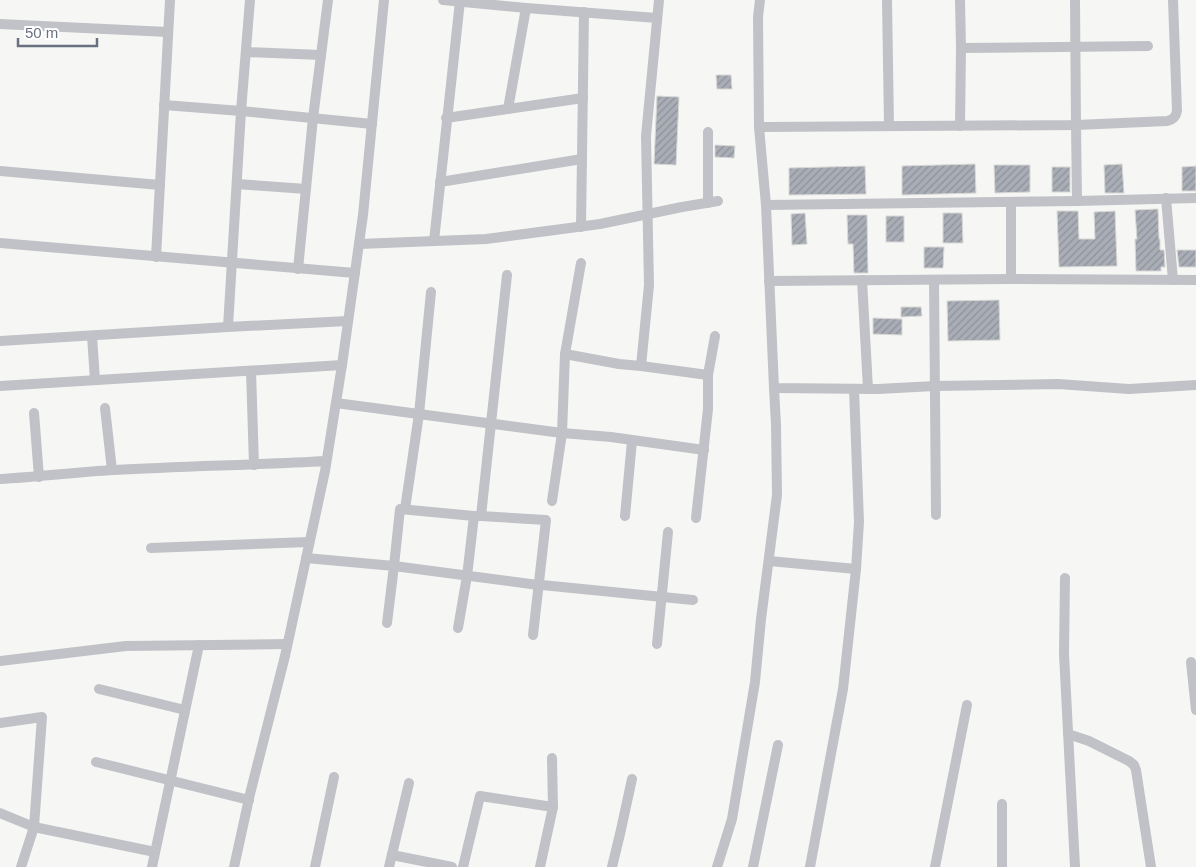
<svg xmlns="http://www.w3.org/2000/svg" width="1196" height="867" font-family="Helvetica,sans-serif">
  <defs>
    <pattern id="building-hatch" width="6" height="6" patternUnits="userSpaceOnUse" patternTransform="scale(1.25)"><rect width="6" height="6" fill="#a9adb5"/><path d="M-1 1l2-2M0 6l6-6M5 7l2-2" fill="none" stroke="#8e9199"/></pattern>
  </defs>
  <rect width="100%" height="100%" fill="#f6f7f4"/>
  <g fill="url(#building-hatch)" stroke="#d8d8d6">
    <path d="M716,75H731L732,89H717Z"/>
    <path d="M657,96L679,97L676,165L654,164Z"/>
    <path d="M715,145L735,146L734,158L715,157Z"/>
    <path d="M975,164L976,193L902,195V166Z"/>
    <path d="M1122,164L1124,193H1105L1104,165Z"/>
    <path d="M994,165H1030V192L995,193Z"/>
    <path d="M865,166L866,194L789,195V168Z"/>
    <path d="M1196,166V191H1182V167Z"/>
    <rect x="1052" y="167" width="18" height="25"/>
    <path d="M1158,209L1159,239H1160V250H1164L1165,267H1161V271H1136L1135,239H1137L1135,210Z"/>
    <path d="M1057,211H1078L1079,239H1095L1094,212L1115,211L1117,266L1059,267Z"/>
    <path d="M805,213L807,244L792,245L791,214Z"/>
    <path d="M943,213H962L963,243H943Z"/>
    <path d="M847,215H867L868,273H854L853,244H848Z"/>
    <rect x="886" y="216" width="18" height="26"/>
    <path d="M924,247H944L943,268H924Z"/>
    <path d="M1177,250H1196V267H1179Z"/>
    <path d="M999,300L1000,340L948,341L947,301Z"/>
    <path d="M901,307H921L922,316L901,317Z"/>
    <path d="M873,318L902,319V335L873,334Z"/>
  </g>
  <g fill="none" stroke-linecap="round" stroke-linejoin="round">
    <g stroke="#c0c2c7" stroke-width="10">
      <path d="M250,0L241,111L228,327L348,321"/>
      <path d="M443,0L526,8L657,18"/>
      <path d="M760,0L758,17L759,127L766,205"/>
      <path d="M887,0L889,126"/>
      <path d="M960,0L961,48"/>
      <path d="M0,24L168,32"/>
      <path d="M246,52L321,55"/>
      <path d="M164,105L241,111L372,124"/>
      <path d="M508,109L526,8"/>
      <path d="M446,118L583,98"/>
      <path d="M960,126L961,48L1148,46"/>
      <path d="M759,127L1076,125L1075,0"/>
      <path d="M0,171L160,185"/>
      <path d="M440,182L582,159"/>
      <path d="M237,184L306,189"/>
      <path d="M1166,198L1173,280"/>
      <path d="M1196,198L1077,201L766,205L774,388L878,389L935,386L1058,384L1129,389L1196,385"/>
      <path d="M1077,201L1076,125L1167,121C1173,120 1176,117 1177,111L1173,0"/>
      <path d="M1011,202V279"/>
      <path d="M708,203V132"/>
      <path d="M581,227L584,12"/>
      <path d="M434,241L460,1"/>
      <path d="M0,243L355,273"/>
      <path d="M359,244L486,239L600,224L682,207L718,201"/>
      <path d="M156,257L170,0"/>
      <path d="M298,269L313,118L328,0"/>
      <path d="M862,280L868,389"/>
      <path d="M934,280L936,515"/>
      <path d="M769,281L1011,279L1196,280"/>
      <path d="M92,336L95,380"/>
      <path d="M0,341L228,327"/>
      <path d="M565,354L619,364L641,366L649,285L646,136L659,0"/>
      <path d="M641,366L708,375L715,336"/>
      <path d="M251,371L254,465"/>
      <path d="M0,386L342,365"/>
      <path d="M336,403L562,433L565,354L581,263"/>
      <path d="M105,408L112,470"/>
      <path d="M34,413L39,477"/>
      <path d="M0,479C38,477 76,472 114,470C184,466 255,465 326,461"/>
      <path d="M552,501L562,433L611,437L704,450"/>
      <path d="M405,509L419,414L431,292"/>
      <path d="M474,516H481L507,275"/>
      <path d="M481,516L546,520L533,635"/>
      <path d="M625,516L632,441"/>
      <path d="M696,518L708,409V375"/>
      <path d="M151,548L309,542"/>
      <path d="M306,558L394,566L387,623"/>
      <path d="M769,561L856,569"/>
      <path d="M1065,578L1064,654L1075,867"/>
      <path d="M458,628L467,576L474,516L400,509L394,566L538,585H542L693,600"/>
      <path d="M657,644L668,532"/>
      <path d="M0,661L126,646L287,644"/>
      <path d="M1191,662L1196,710"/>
      <path d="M99,689L185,710"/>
      <path d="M0,723L42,717L34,827L21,867"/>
      <path d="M1068,734L1089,741L1129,761L1134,765L1136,770L1151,867"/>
      <path d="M96,762L249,800"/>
      <path d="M1002,804V867"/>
      <path d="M0,813L34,827L155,852"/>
      <path d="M392,855L452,867"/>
      <path d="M152,867L199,645"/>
      <path d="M234,867L250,794L285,656L325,471L342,365L363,215L384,0"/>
      <path d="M315,867L334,777"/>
      <path d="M389,867L409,783"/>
      <path d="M463,867L480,796L553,807L552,758"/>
      <path d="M540,867L553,807"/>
      <path d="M612,867L620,834L632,779"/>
      <path d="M717,867L732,819L755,682L761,619L777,495L776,425L774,388"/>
      <path d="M753,867L778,745"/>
      <path d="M810,867L843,689L856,569L859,522L854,389"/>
      <path d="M935,867L967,705"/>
    </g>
  </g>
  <path d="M18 38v8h79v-8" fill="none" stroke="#697181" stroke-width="2.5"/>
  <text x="25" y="38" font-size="15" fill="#697181" stroke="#ffffff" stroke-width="4" paint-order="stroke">50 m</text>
</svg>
